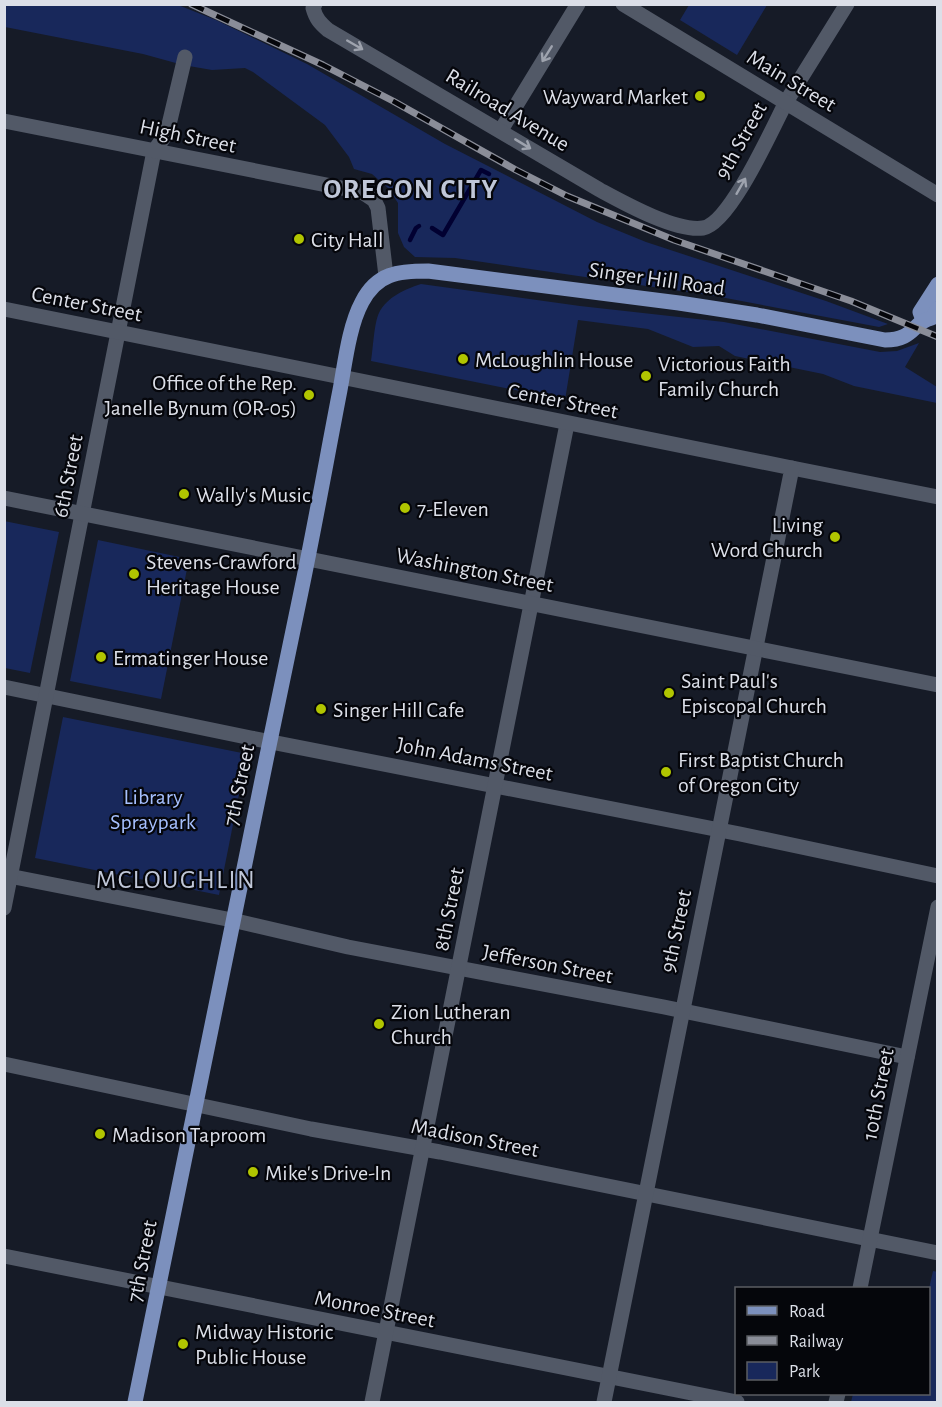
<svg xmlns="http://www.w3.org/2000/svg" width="942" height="1407" font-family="'Alegreya Sans',sans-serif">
  <rect width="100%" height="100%" fill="#161b27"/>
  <g fill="#18285b">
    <path d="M4,5H178L216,20L307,64L445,144L597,222L646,242L826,301L888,324L879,327L715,296L455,258L415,257L404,247L398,233V203L388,188L372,174L354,169L349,157L325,125L253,72L245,68L212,70L183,65L143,54L5,27Z"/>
    <path d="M689,5L767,4V5L737,55L680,20Z"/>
    <path d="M421,284L580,306L724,322L880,352L897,351L919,343L905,367L937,387V403L854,386L823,374L735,356L719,346L693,347L648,329L578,320L565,400L371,361C373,350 374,323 379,313C387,297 405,289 421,284Z"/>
    <path d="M4,521L59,532L30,673L5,668Z"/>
    <path d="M98,540L189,559L161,699L70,681Z"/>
    <path d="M63,717L247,754L219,895L35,858Z"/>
    <path d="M933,1271L938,1272L937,1402H851L853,1394H928V1293Z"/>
  </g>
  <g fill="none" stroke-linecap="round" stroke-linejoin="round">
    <g stroke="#010031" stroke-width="4.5">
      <path d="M432,228L443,235L481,170L489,174"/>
      <path d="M410,240L416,228L419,226"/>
    </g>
    <g stroke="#525967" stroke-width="15">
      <path d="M786,102L847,4"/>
      <path d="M501,130L578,4"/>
      <path d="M792,468L938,497"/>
      <path d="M4,687L251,738L740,834L938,876"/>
      <path d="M4,875L232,920L348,947L664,1007L907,1057"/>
      <path d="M4,908L154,151L167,133L185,57"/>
      <path d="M4,1064L311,1129L440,1152L938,1253"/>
      <path d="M4,1256L737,1402"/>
      <path d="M860,1288L938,907"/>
      <path d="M372,1402L567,424"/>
      <path d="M836,1402L838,1394"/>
    </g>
    <g stroke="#525967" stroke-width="15">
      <path d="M4,121L362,192L374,200L378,208L386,276"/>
      <path d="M4,309L792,468L604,1402"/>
    </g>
    <g stroke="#525967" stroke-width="15">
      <path d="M315,4L313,8C316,19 320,23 328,30L600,190C624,203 676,232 703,228C730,224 773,127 786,102"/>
      <path d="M623,4L938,195"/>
      <path d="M4,498L938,685"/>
    </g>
    <g stroke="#7c90bd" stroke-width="15">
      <path d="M923,320L920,312L938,284"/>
      <path d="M135,1402C188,1132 245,862 301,592C315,525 327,457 340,390C345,363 349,326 362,302C377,273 398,271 428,271L679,303L757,315L885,340C915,340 912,322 932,318L938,308"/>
    </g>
    <defs>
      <path id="rail" d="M191,4L323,65L393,101L516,170L567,196L674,240L851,301L938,337"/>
    </defs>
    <use href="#rail" stroke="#8a8d98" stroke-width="7"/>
    <use href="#rail" stroke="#05060b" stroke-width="4.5" stroke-dasharray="14" stroke-linecap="butt"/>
  </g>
  <defs><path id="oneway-shaft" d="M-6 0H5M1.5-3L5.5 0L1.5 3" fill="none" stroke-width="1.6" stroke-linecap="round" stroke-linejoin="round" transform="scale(1.5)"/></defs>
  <g stroke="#9ea3ae">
    <use href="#oneway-shaft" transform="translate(355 45) rotate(30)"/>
    <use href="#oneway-shaft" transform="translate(547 54) rotate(122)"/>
    <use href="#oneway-shaft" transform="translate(523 144) rotate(31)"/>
    <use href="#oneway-shaft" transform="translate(741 186) rotate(-60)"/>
  </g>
  <g fill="#b1c500" stroke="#05060b" stroke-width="2">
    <circle cx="700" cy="96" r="6"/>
    <circle cx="299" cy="239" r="6"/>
    <circle cx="463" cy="359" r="6"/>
    <circle cx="646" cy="376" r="6"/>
    <circle cx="309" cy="395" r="6"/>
    <circle cx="184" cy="494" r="6"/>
    <circle cx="405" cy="508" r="6"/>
    <circle cx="835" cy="537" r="6"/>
    <circle cx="134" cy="574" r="6"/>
    <circle cx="101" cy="657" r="6"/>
    <circle cx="669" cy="693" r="6"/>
    <circle cx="321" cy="709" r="6"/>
    <circle cx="666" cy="772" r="6"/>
    <circle cx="379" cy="1024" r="6"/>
    <circle cx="100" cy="1134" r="6"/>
    <circle cx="253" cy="1172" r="6"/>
    <circle cx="183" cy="1344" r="6"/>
  </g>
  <g text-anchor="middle" stroke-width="4.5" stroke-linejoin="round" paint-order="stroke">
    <g font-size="22" fill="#dcdfe8" stroke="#05060b">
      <text transform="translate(792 80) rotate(31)" y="8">Main Street</text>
      <text transform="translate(508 109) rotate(31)" y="8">Railroad Avenue</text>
      <text transform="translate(188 135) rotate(12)" y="8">High Street</text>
      <text transform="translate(740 140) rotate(-61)" y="8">9th Street</text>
      <text transform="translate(657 278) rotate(8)" y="8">Singer Hill Road</text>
      <text transform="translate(87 303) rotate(11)" y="8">Center Street</text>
      <text transform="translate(563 400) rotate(11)" y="8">Center Street</text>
      <text transform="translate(67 476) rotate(-79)" y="8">6th Street</text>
      <text transform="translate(475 569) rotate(11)" y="8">Washington Street</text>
      <text transform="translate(475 758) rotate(11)" y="8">John Adams Street</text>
      <text transform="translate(238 785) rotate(-78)" y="8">7th Street</text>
      <text transform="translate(448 909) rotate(-79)" y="8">8th Street</text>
      <text transform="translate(675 931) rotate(-78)" y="8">9th Street</text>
      <text transform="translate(548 963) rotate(11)" y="8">Jefferson Street</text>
      <text transform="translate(877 1094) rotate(-79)" y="8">10th Street</text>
      <text transform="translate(475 1137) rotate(11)" y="8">Madison Street</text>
      <text transform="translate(141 1261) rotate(-79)" y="8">7th Street</text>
      <text transform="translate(375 1308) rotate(11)" y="8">Monroe Street</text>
    </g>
    <g font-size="22" fill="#dcdfe8" stroke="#05060b" text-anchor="start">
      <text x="688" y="104" text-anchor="end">Wayward Market</text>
      <text x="311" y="247">City Hall</text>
      <text x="475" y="367">McLoughlin House</text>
      <text x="658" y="371">Victorious Faith<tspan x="658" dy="25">Family Church</tspan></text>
      <text x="297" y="390" text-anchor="end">Office of the Rep.<tspan x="297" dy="25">Janelle Bynum (OR-05)</tspan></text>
      <text x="196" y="502">Wally's Music</text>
      <text x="417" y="516">7-Eleven</text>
      <text x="823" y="532" text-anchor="end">Living<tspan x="823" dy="25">Word Church</tspan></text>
      <text x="146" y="569">Stevens-Crawford<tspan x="146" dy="25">Heritage House</tspan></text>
      <text x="113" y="665">Ermatinger House</text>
      <text x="681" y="688">Saint Paul's<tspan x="681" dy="25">Episcopal Church</tspan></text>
      <text x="333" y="717">Singer Hill Cafe</text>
      <text x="678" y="767">First Baptist Church<tspan x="678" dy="25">of Oregon City</tspan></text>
      <text x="391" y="1019">Zion Lutheran<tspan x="391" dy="25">Church</tspan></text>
      <text x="112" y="1142">Madison Taproom</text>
      <text x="265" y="1180">Mike's Drive-In</text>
      <text x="195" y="1339">Midway Historic<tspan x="195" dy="25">Public House</tspan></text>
    </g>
    <g font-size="22" fill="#a6c0ff" stroke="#05060b">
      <text x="153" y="804">Library<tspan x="153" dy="25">Spraypark</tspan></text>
    </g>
    <g font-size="26" letter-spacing="1.5" fill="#c0c7d8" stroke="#05060b">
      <text x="176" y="888">MCLOUGHLIN</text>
    </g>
    <g font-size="28" font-weight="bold" letter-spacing="1.5" fill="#c0c7d8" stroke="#05060b">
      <text x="411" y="198">OREGON CITY</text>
    </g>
  </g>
  <rect width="942" height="1407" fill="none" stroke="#dcdfe8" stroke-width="12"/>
  <rect x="735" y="1287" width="195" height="108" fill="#05060b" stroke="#5b5d63" stroke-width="1.5"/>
  <rect x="747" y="1306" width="30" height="9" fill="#7c90bd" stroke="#5b5d63" stroke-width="1.5"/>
  <text x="789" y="1317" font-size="18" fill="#dcdfe8">Road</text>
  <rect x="747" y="1336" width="30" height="9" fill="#8a8d98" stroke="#5b5d63" stroke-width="1.5"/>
  <text x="789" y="1347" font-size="18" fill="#dcdfe8">Railway</text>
  <rect x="747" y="1362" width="30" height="18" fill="#18285b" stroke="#5b5d63" stroke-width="1.5"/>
  <text x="789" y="1377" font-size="18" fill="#dcdfe8">Park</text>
</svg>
